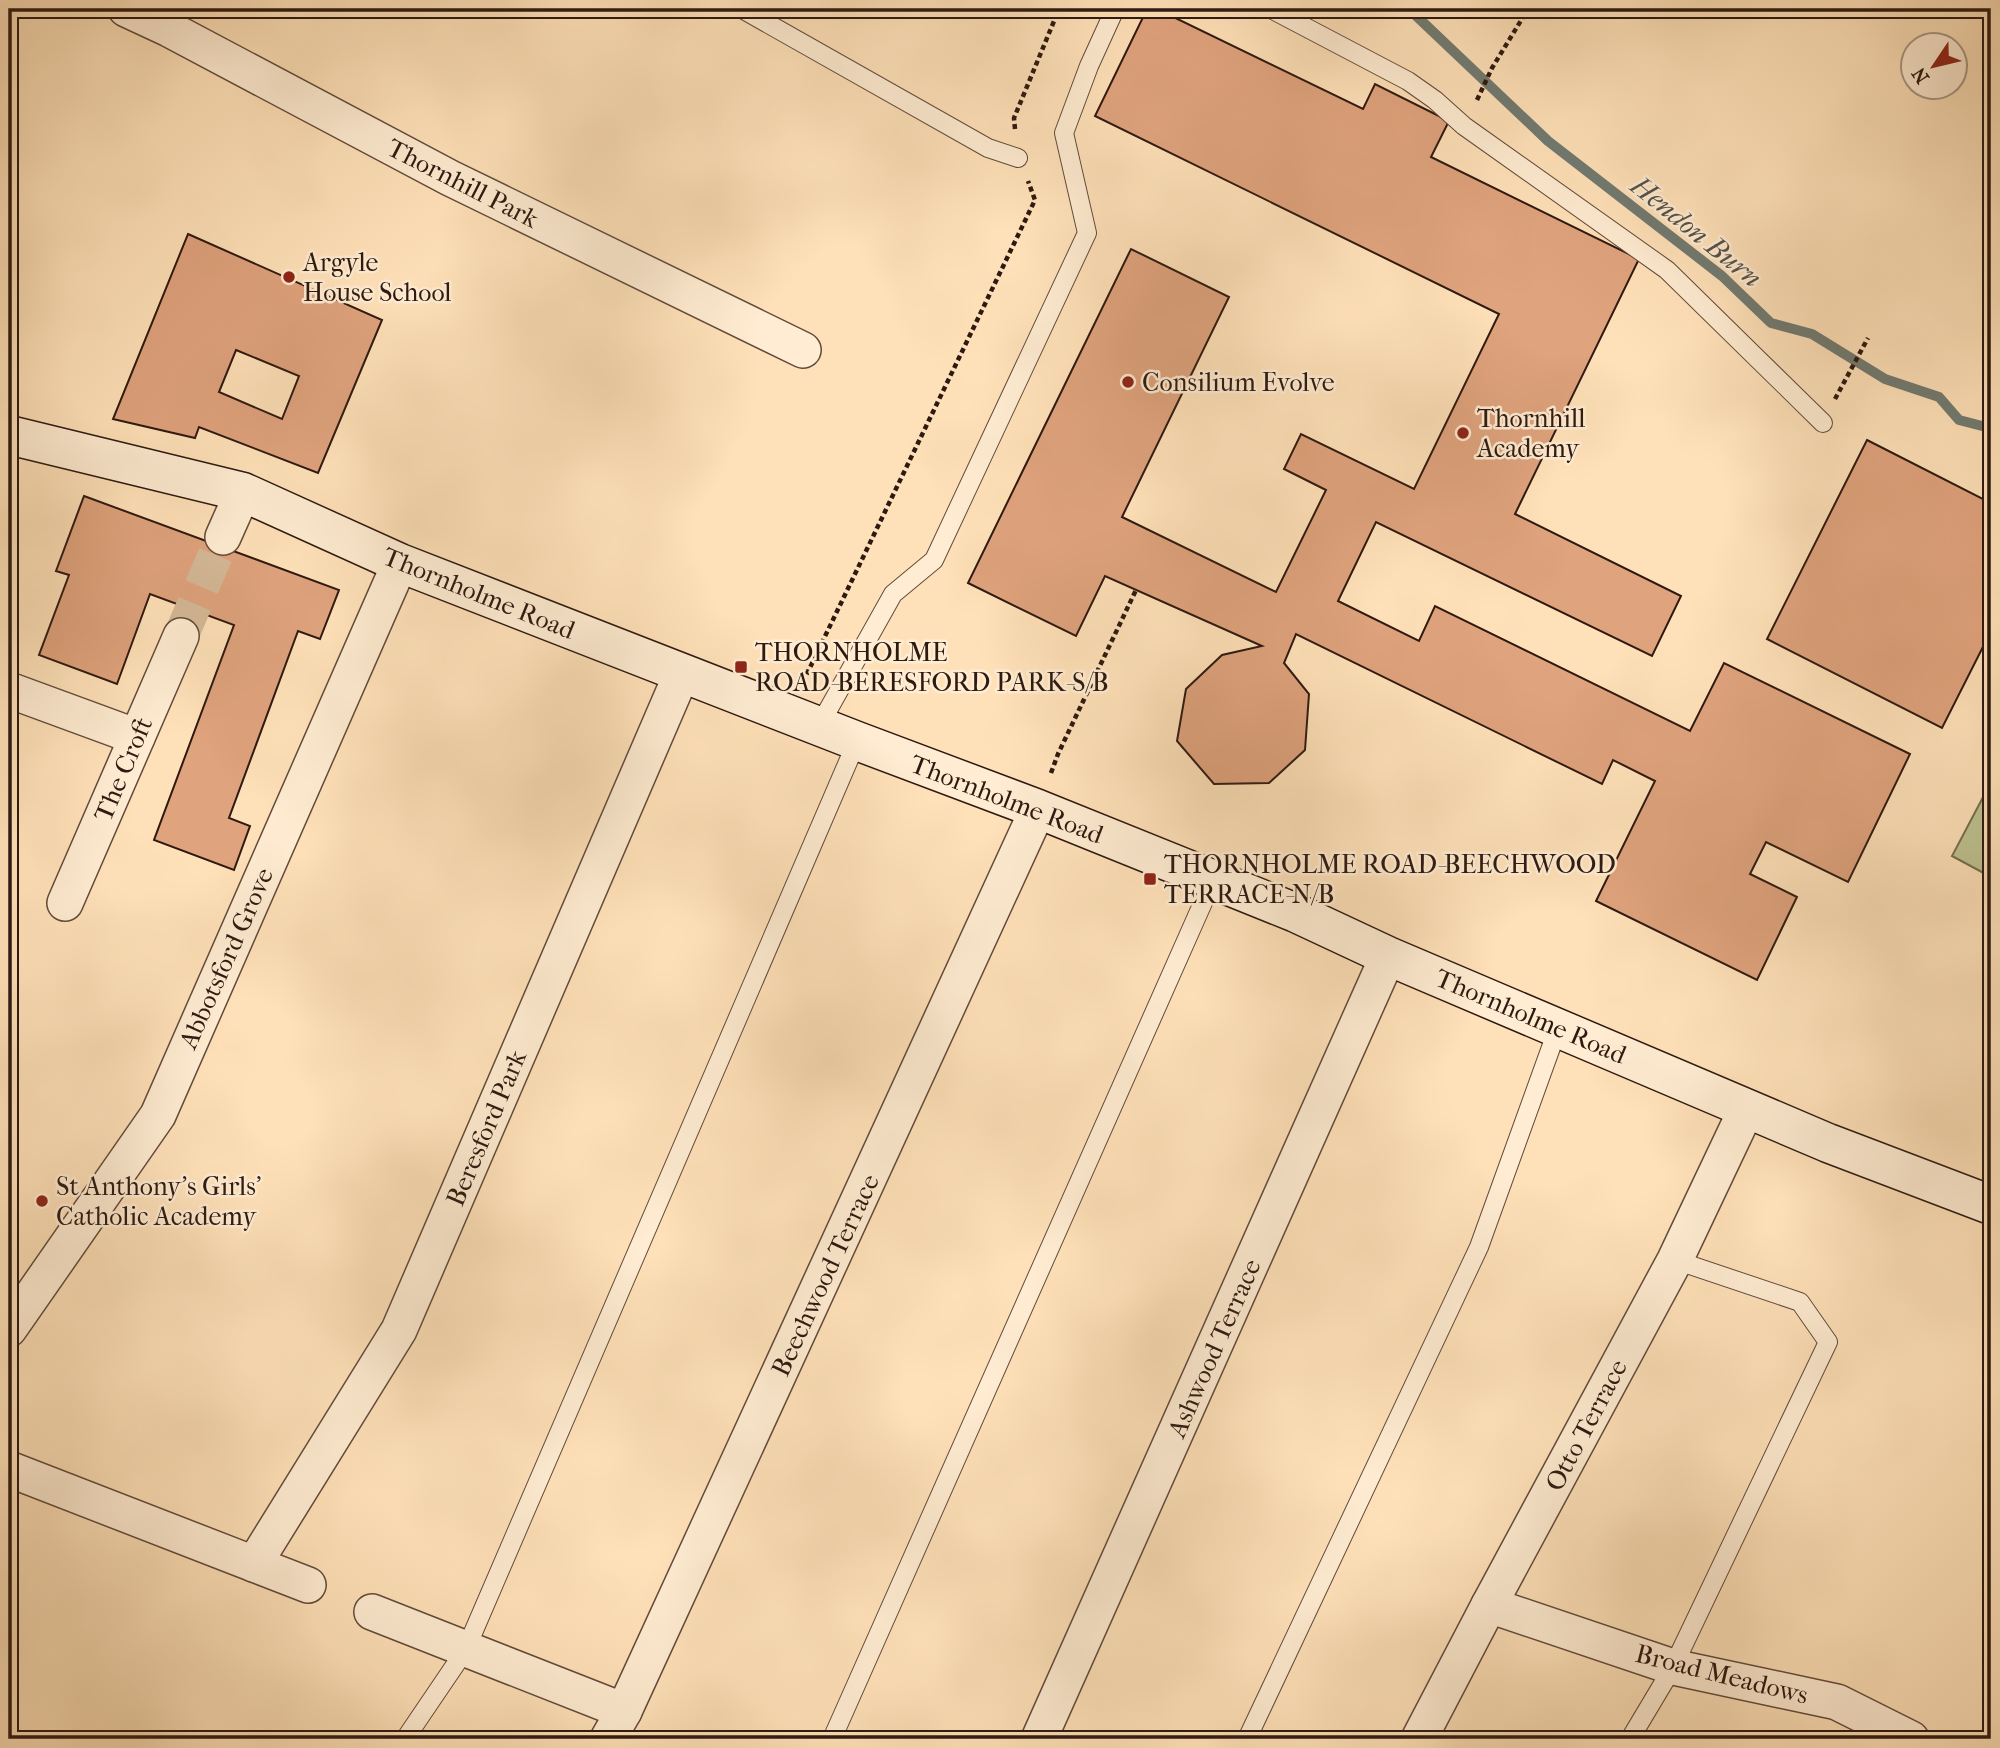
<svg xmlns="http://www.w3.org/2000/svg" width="2000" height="1748" font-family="'IM FELL French Canon',serif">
  <rect width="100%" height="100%" fill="#ffe1b9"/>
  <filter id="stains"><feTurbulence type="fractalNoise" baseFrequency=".00286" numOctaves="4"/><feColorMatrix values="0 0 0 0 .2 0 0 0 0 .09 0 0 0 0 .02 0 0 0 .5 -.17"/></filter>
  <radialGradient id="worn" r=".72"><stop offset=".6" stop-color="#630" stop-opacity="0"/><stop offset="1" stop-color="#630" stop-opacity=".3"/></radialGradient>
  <path fill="#bec391" stroke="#766e51" stroke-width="2" d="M1991,782V877L1952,856Z"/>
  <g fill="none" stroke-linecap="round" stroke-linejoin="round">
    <path stroke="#727b72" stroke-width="10" d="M1409,9L1548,141L1722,276L1771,323L1812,334L1885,379L1939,397L1959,420L1986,427L1991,432"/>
  </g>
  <g fill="#dfa37d" stroke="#2e1911" stroke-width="2" fill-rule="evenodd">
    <path d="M1147,9H1157L1363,109L1375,84L1449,121L1431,157L1639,259L1515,514L1681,596L1652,656L1376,522L1338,601L1419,641L1435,606L1690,731L1724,663L1910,754L1848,882L1766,842L1750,874L1797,897L1757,980L1596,901L1655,781L1613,760L1602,784L1296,634L1284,663L1309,694L1305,750L1269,783L1214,784L1177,741L1186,689L1222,655L1262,646L1105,576L1076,636L968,583L1131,249L1229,297L1122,517L1276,592L1326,490L1284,469L1301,434L1414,489L1499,314L1095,116Z"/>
    <path d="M188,234L382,320L318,473L199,427L195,438L113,419ZM236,350L299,376L282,419L219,392Z"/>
    <path d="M1867,440L1991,503V631L1942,728L1767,639Z"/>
    <path d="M84,496L339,590L320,639L298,631L229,818L250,826L234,870L154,840L234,625L150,594L117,684L39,655L69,575L56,571Z"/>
  </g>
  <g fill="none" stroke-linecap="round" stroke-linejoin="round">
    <path stroke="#d5b997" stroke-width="35" stroke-dasharray="35 18" stroke-linecap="butt" d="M181,636L223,537"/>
    <defs>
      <g id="lane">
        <path d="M742,9L988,148L1018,158"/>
        <path d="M1271,9L1408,81L1435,100L1464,126L1667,270L1823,423"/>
        <path d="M819,726L893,594L934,560L1087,233L1064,133L1089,66L1115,9"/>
        <path d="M405,1739L466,1649L857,741"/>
        <path d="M832,1739L1213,880"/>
        <path d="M1247,1739L1479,1247L1558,1028"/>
        <path d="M1630,1739L1673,1667L1828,1342L1800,1302L1675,1260"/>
      </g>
      <g id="street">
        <path d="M126,9L169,29L450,178L803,350"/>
        <path d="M223,537L243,492"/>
        <path d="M9,690L137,737"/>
        <path d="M65,903L181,636"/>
        <path d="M9,1329L158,1115L400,563"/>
        <path d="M9,1469L308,1585"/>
        <path d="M254,1564L399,1330L682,673"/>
        <path d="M1489,1605L1673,1667L1837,1702L1911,1739"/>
        <path d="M372,1612L624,1711"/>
        <path d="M608,1739L624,1711L1038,809"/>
        <path d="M1039,1739L1388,956"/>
        <path d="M1419,1739L1489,1605L1675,1260L1747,1108"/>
      </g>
      <path id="secondary" d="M9,435L243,492L400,563L857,741L1038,809L1296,913L1388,956L1828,1143L1991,1205"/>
    </defs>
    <use href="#lane" stroke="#624b3b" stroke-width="20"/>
    <use href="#street" stroke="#624b3b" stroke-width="38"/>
    <use href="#secondary" stroke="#2e1911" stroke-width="41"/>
    <g stroke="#2e1911" stroke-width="4.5" stroke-dasharray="5 3.5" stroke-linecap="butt">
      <path d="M1477,100L1492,68L1528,9"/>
      <path d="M1015,129L1014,118L1059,9"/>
      <path d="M1835,399L1868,338"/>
      <path d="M803,682L1035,200L1028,181"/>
      <path d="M1051,773L1058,754L1136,590"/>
    </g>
    <use href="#lane" stroke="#ffecd2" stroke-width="18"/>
    <use href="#street" stroke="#ffecd2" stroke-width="35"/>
    <use href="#secondary" stroke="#ffecd2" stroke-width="38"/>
  </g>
  <g fill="#8f2418" stroke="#ffecd2" stroke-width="2.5">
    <circle cx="289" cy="277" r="7"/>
    <circle cx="1128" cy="382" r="7"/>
    <circle cx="1463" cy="433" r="7"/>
    <rect x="734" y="660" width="14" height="14" rx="3.5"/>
    <rect x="1143" y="872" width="14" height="14" rx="3.5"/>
    <circle cx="42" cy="1201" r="7"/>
  </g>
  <g text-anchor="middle" stroke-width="5" stroke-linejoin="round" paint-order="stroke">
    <g font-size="26" fill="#2e1911" stroke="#ffecd2">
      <text transform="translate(463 183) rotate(27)" y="9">Thornhill Park</text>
      <text transform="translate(479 593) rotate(22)" y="9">Thornholme Road</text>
      <text transform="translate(123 769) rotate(-67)" y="9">The Croft</text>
      <text transform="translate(1007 799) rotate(21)" y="9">Thornholme Road</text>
      <text transform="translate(226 958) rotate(-66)" y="9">Abbotsford Grove</text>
      <text transform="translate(1531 1016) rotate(23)" y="9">Thornholme Road</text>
      <text transform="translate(486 1128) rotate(-67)" y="9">Beresford Park</text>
      <text transform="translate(825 1275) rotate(-65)" y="9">Beechwood Terrace</text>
      <text transform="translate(1214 1348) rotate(-66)" y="9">Ashwood Terrace</text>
      <text transform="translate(1586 1425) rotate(-62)" y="9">Otto Terrace</text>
      <text transform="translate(1722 1674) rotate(14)" y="9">Broad Meadows</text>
    </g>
    <g font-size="26" fill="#2e1911" stroke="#ffecd2" text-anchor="start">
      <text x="303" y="271">Argyle<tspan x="303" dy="30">House School</tspan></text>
      <text x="1142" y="391">Consilium Evolve</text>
      <text x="1477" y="427">Thornhill<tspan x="1477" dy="30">Academy</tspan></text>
      <text x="755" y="661">THORNHOLME<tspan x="755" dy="30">ROAD-BERESFORD PARK-S/B</tspan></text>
      <text x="1164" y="873">THORNHOLME ROAD-BEECHWOOD<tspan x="1164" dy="30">TERRACE-N/B</tspan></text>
      <text x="56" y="1195">St Anthony's Girls'<tspan x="56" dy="30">Catholic Academy</tspan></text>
    </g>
    <g font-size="28" font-style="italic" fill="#565249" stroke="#ffecd2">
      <text transform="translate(1697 231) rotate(39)" y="10">Hendon Burn</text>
    </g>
  </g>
  <rect width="2000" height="1748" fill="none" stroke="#ffe1b9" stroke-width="35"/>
  <rect x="10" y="10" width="1979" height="1727" fill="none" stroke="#2e1911" stroke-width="3.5"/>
  <rect x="18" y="18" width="1965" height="1713" fill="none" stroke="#2e1911" stroke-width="2"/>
  <g transform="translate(1934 66) rotate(235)"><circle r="33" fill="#ffecd2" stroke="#ab9885" stroke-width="2"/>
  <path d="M0-5L12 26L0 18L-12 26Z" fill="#8f2418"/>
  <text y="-10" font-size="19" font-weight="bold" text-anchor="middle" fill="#2e1911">N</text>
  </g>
  <rect width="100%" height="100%" filter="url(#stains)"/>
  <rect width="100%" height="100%" fill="url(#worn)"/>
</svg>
